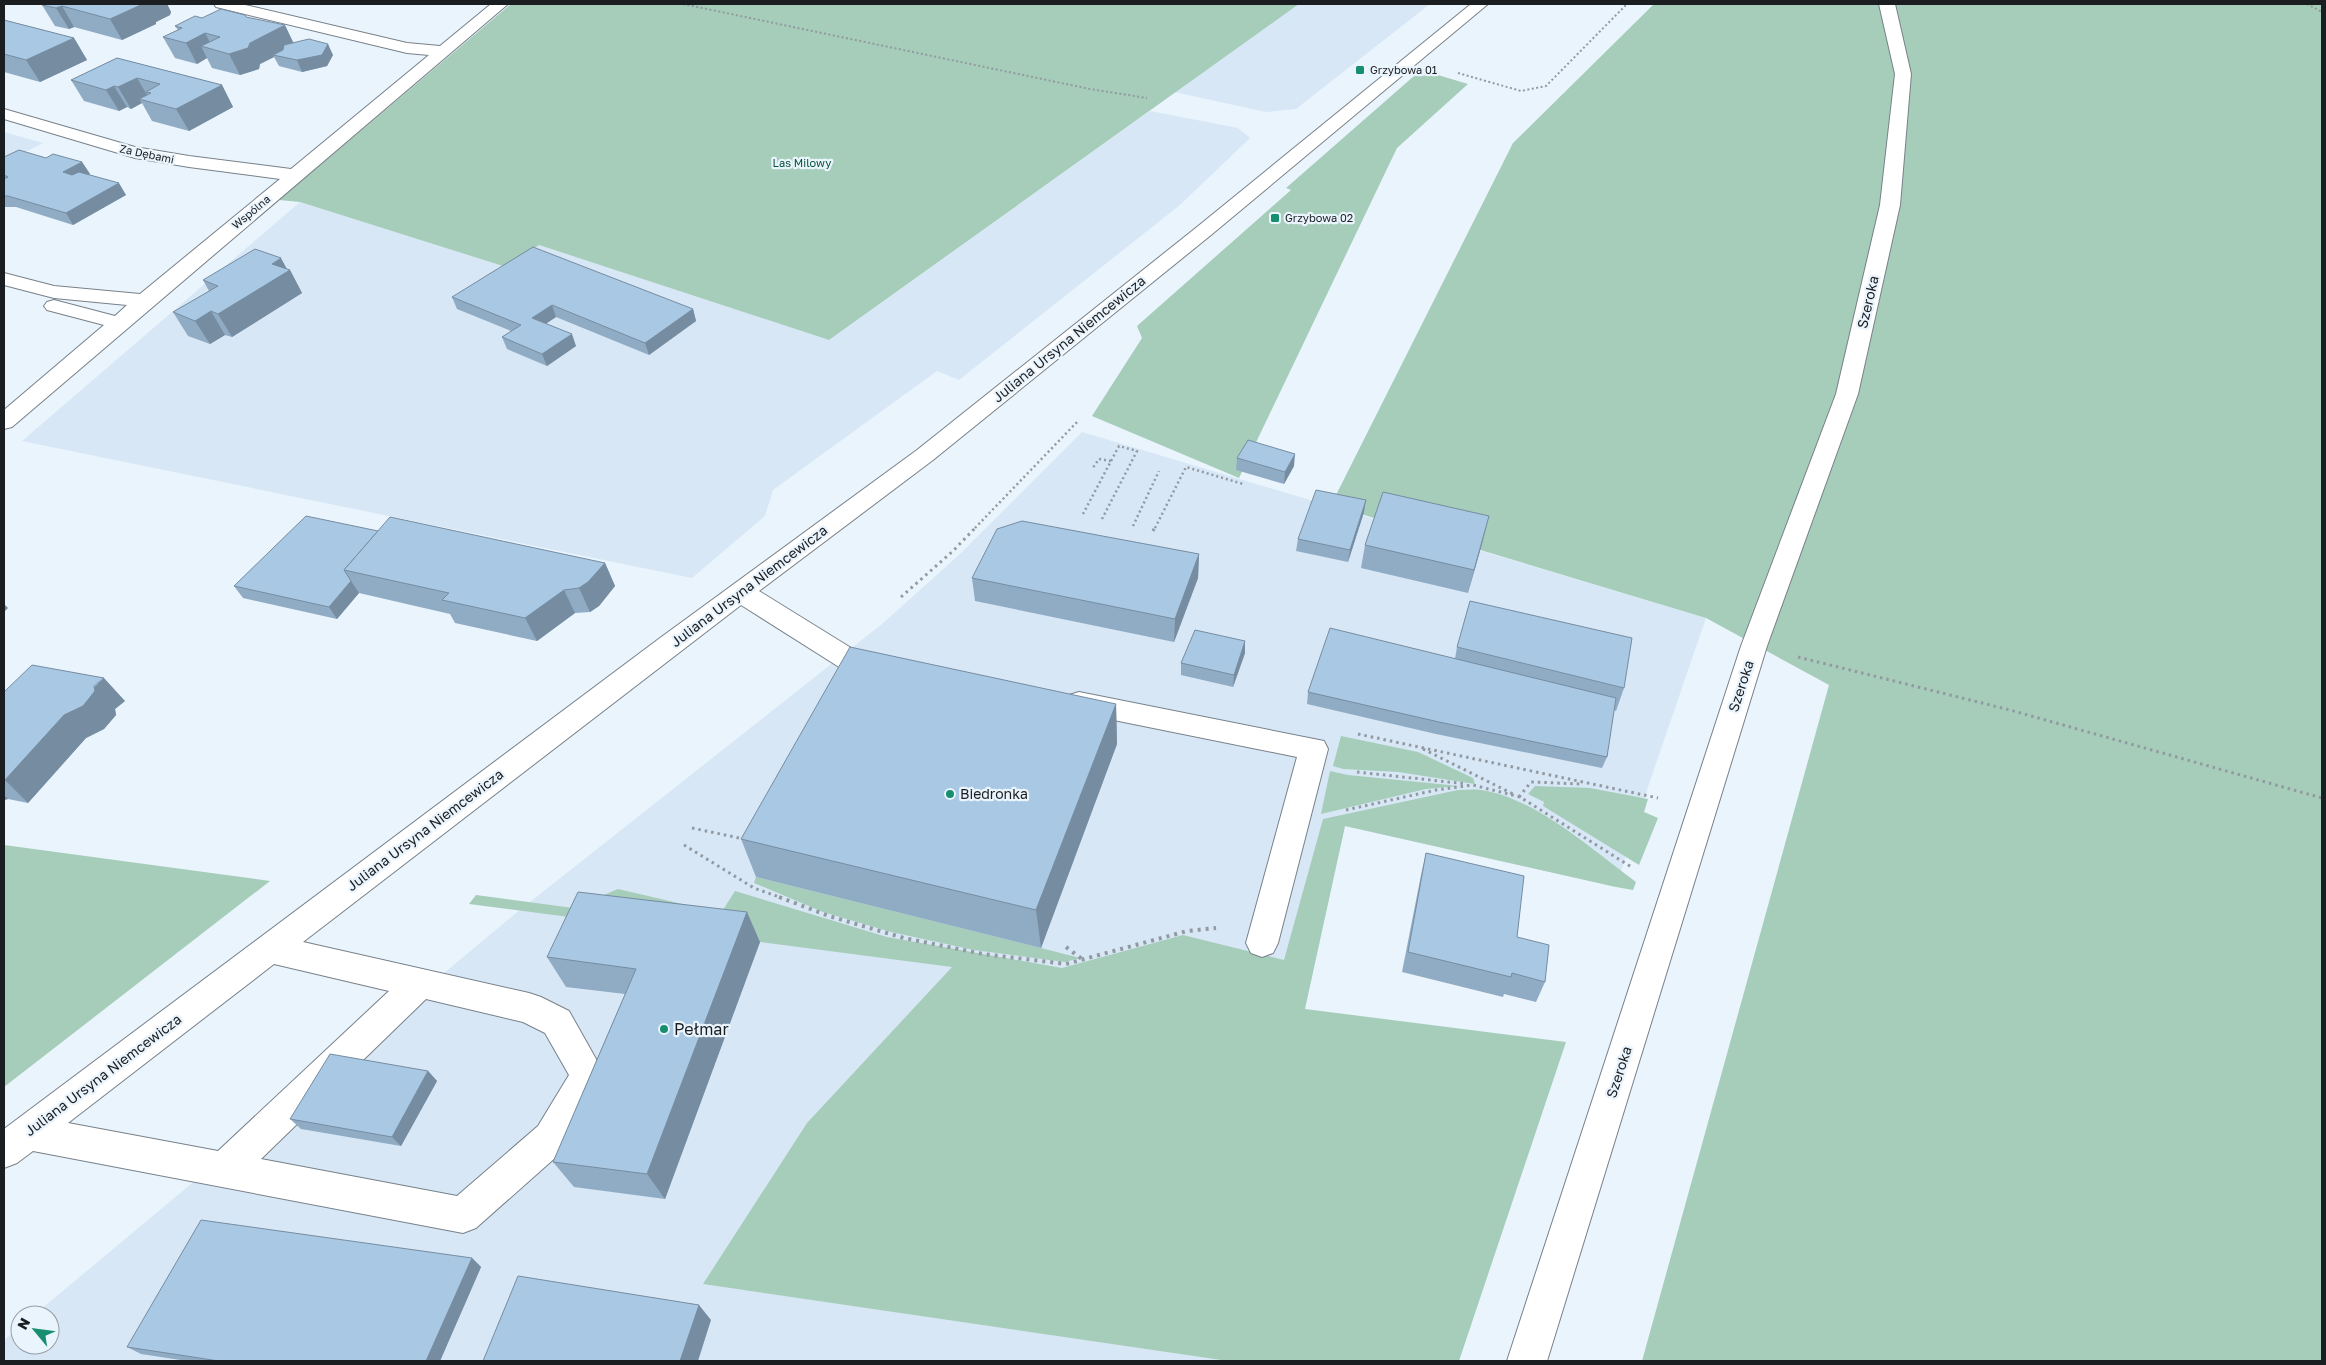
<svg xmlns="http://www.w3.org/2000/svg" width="2326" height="1365" font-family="'Golos Text',sans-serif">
  <rect width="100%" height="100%" fill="#eaf4fd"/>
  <g fill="#d7e7f6">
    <path d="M1299,4H1430L1296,109L1266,112L1174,92Z"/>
    <path d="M1150,111L1238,128L1250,138L1180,205L959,380L937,371L773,490L765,516L692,578L22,441L300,202L506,267L539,245L829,340Z"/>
    <path d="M4,132L43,143L4,163Z"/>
    <path d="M1082,432L1706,618L1649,784L1616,887L1345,826L1304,1010L704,1284L1228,1361H4V1340L20,1327V1345H50V1315H34L516,913L882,624L960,554Z"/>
  </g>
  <g fill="#a6cdb9">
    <path d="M511,4H1299L829,340L539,245L506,267L300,202L279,200Z"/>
    <path d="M1654,4H2322V1361H1642L1829,685L1706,618L1331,505L1513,143Z"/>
    <path d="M1438,75L1468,84L1397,148L1239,478L1092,416L1142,338L1137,326L1291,190L1286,188L1414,76Z"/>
    <path d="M1341,736L1418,752L1473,778L1475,784L1398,772L1343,769L1333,766Z"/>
    <path d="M1330,771L1348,775L1459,786L1426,789L1321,814Z"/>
    <path d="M1535,786L1590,788L1648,799L1644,812L1658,818L1639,865L1543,806L1544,802L1528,794Z"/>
    <path d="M1458,790C1466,790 1474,789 1481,790C1536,798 1592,850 1636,882L1633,890L1616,887L1345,826L1305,1009L1566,1042L1459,1361H1228L703,1284L807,1123L952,967L469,904L476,895L573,908L618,889L721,913L735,891L887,937L1062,968L1183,935L1284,960L1323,819Z"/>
    <path d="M4,845L270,881L4,1087Z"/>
    <path d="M756,877L1041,948L1080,958L1065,962L974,950L891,932L823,912L754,883Z"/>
  </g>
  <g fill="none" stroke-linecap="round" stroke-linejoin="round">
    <defs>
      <g id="minor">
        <path d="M214,4H241L407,43L440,46L491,4H508L12,427L4,429V410L104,325L47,310L44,306L47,302L54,300L115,316L127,305L54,298L4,285V273L54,286L140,294L280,179L189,167L135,158L4,119V109L135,147L189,156L291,169L429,55L407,53L216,7Z"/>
        <path d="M1471,4H1488L1211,235L933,460L759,591L856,651L889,659L893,666L889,673L879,676L839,667L741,605L303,942L529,993L541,997L569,1011L605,1075L564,1150L476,1228L463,1233L33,1151L17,1163L4,1168V1129L660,638L917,450L1197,227ZM274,964L389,991L218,1151L68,1123ZM426,999L523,1022L545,1033L569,1075L538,1126L457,1196L261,1159Z"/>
        <path d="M1879,4H1895L1911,74L1900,205L1858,394L1767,646L1547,1361H1507L1741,646L1836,394L1880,205L1895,74Z"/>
        <path d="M1079,692L1324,741L1328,749L1278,943L1273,953L1262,957L1251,953L1246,943L1297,757L1069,711L1065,703L1069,695Z"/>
      </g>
    </defs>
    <use href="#minor" stroke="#788189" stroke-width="2"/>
    <g stroke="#9299a0" stroke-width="2" stroke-dasharray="2 2.5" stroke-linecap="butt">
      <path d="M683,4L1090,89L1147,98"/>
      <path d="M2307,4L2322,12"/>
      <path d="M1458,73L1521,91L1546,86L1627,4"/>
    </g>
    <g stroke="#9299a0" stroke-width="2.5" stroke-dasharray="2 3" stroke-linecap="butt">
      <path d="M1083,514L1111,461L1099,459L1092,469"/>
      <path d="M1102,519L1137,451L1119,446L1111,461"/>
      <path d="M1133,526L1159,471"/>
      <path d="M975,528L1079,420"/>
      <path d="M1155,528L1186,467L1243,484"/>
    </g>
    <g stroke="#9299a0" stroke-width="3" stroke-dasharray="2.5 4" stroke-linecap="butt">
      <path d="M1153,531L1155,527"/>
      <path d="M901,597L953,551L976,527"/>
      <path d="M1798,657L2010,710L2322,798"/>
      <path d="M1358,734L1658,798"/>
      <path d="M1423,749L1513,794"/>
      <path d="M1357,772L1467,784"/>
      <path d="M1519,797L1531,782L1582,784"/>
      <path d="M1346,810L1436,790L1473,785L1520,797L1633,868"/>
      <path d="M692,828L744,839"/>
      <path d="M684,845L754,888L782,898"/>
    </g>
    <g stroke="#9299a0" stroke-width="4" stroke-dasharray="3 5" stroke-linecap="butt">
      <path d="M779,897L829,916L904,938L983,954L1066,964L1187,931L1216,928"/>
      <path d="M1066,947L1082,959"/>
    </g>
    <use href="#minor" fill="#fff" fill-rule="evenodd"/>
  </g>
  <g fill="#90acc4">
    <path d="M44,4H167L171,12L170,15L156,22V24L122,40L74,27L69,29L55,26L42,5Z"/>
    <path d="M246,17L294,43L333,55L327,66L302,72L279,66L274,57L260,64L259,69L240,75L212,68L207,58L197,64L175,58L163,37L178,30L175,26L202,18Z"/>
    <path d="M4,20L74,38L87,60L40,82L4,72Z"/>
    <path d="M117,58L222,85L233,107L189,131L152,121L142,103L131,109L127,107L119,111L84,101L71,80Z"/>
    <path d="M4,157L46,158L82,162L90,174L88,175L126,195L73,225L16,207H4Z"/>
    <path d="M286,269L290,270L302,293L232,337L225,335L210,344L188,336L173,312L209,291L203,280Z"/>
    <path d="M452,297L693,309L696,321L649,355L556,317L546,323L576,346L547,366L507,349L502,337L511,331L457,309Z"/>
    <path d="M1237,458L1294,466L1284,484L1236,470Z"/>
    <path d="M1364,512L1348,562L1296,551L1298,539Z"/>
    <path d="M378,531L605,563L615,586L599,606L590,612L575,613L537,641L455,623L450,614L359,593L337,619L243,598L234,586Z"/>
    <path d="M1483,540L1468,593L1361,568L1365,545Z"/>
    <path d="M1199,554L1198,578L1174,642L975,601L972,578Z"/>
    <path d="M1457,647L1624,688L1616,711L1614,710L1607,757L1602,768L1436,734L1307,704L1308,692L1455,659Z"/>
    <path d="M1245,653L1233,687L1181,675V663Z"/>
    <path d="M4,692L125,701L115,709L116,715L104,729L86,738L28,803L8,799L4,800Z"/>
    <path d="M1116,704L1117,744L1041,948L756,877L741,839Z"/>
    <path d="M1426,853L1517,937L1545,982L1536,1002L1504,994L1503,997L1402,972L1421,875Z"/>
    <path d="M760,942L665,1199L574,1187L553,1162L625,994L566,987L547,957Z"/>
    <path d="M428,1071L437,1081L401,1146L301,1129L290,1119Z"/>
    <path d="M472,1258L481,1267L440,1361H187L141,1354L127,1347Z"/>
  </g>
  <g fill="#768ca0">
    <path d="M143,4H167L171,12L170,15L156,22V24L122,40L110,19Z"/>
    <path d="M62,6L74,27L69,29L56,8Z"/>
    <path d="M285,25L295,46L273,55L274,57L260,64L259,69L240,75L229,54Z"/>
    <path d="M205,33L214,50L201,46L207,58L197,64L186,43Z"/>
    <path d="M74,38L87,60L40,82L26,60Z"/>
    <path d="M328,44L333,55L327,66L302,72L297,60Z"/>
    <path d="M137,78L150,100L139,99L142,103L131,109L118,87Z"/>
    <path d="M222,85L233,107L189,131L176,109Z"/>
    <path d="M114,86L127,107L119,111L106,90Z"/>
    <path d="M82,162L90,174L70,184L63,172Z"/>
    <path d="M119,183L126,195L73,225L66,213Z"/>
    <path d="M281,258L288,271L290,270L302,293L232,337L218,314L272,264Z"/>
    <path d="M552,305L556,317L537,330L532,318Z"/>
    <path d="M693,309L696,321L649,355L645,343Z"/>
    <path d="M211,311L225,335L210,344L195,321Z"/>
    <path d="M572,334L576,346L547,366L542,354Z"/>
    <path d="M1295,454L1294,466L1284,484L1285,472Z"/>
    <path d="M1366,500L1364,512L1348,562L1350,550Z"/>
    <path d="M1489,516L1483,540L1468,593L1474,570Z"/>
    <path d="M1199,554L1198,578L1174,642L1175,619Z"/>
    <path d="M605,563L615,586L599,606L590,612L579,588Z"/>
    <path d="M351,581L359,593L337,619L329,607Z"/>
    <path d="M564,590L575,613L537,641L525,618Z"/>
    <path d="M4,604L8,608L4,612Z"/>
    <path d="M1245,641V653L1233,687L1234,675Z"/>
    <path d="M104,678L125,701L115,709L116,715L104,729L86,738L28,803L5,780L64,715Z"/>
    <path d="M1116,704L1117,744L1041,948L1036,910Z"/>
    <path d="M4,795L8,799L4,800Z"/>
    <path d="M747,912L760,942L665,1199L647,1174Z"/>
    <path d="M428,1071L437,1081L401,1146L392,1137Z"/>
    <path d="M472,1258L481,1267L440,1361H426Z"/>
    <path d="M699,1305L711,1320L698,1361H680Z"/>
  </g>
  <g fill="#a8c8e4" stroke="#768ca0">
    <path d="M44,4H143L110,19L62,6L56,8L42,5Z"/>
    <path d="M221,9L245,15L246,17L285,25L250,43L248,48L229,54L201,46L220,37L205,33L186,43L163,37L182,28L175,26L195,16L202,18Z"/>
    <path d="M4,20L74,38L26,60L4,54Z"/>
    <path d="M309,39L328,44L322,55L297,60L273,55L283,50L284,45Z"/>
    <path d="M117,58L222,85L176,109L139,99L151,93L146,92L160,84L137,78L118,87L114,86L106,90L71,80Z"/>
    <path d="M19,150L46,158L53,154L82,162L63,172L72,175L79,172L119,183L66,213L8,196H4V179L8,177L4,175V157Z"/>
    <path d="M533,247L693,309L645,343L552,305L532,318L572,334L542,354L502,337L521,325L452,297Z"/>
    <path d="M255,249L281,258L272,264L290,270L218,314L211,311L195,321L173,312L218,286L203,280Z"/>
    <path d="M1248,440L1295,454L1285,472L1237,458Z"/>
    <path d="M1316,490L1366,500L1350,550L1298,539Z"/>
    <path d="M1383,492L1489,516L1474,570L1365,545Z"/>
    <path d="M306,516L378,531L344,570L351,581L329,607L234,586Z"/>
    <path d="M390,517L605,563L588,582L579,588L564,590L525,618L442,600L449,593L344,570Z"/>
    <path d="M1022,521L1199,554L1175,619L972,578L997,529Z"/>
    <path d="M1470,601L1632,638L1624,688L1457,647Z"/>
    <path d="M1330,628L1616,698L1607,757L1439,722L1308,692Z"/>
    <path d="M1195,630L1245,641L1234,675L1181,663Z"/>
    <path d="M850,647L1116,704L1036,910L741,839Z"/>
    <path d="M32,665L104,678L94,686L95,691L83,706L64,715L5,780H4V692Z"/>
    <path d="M1426,853L1524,876L1517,937L1549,945L1545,982L1512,973L1511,977L1408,952Z"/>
    <path d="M578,892L747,912L647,1174L553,1162L636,969L547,957Z"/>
    <path d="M330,1054L428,1071L392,1137L290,1119Z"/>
    <path d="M201,1220L472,1258L426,1361H219L127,1347Z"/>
    <path d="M518,1276L699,1305L680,1361H483Z"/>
  </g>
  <g fill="#188e71" stroke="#eaf4fd" stroke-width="2">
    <rect x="1355" y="65" width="10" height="10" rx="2.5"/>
    <rect x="1270" y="213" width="10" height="10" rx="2.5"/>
    <circle cx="950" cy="794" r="5"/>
    <circle cx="664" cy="1029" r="5"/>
  </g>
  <g text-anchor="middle" stroke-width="4.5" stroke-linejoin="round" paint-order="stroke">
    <g font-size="11" fill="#1b1e21" stroke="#eaf4fd" text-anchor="start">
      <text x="1370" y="74">Grzybowa 01</text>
      <text x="1285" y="222">Grzybowa 02</text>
    </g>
    <g font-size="11" fill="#1b1e21" stroke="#eaf4fd">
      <text transform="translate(147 154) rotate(12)" y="4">Za Dębami</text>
      <text transform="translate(251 212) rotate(-40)" y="4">Wspólna</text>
    </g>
    <g font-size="11" fill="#075339" stroke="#eaf4fd">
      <text x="802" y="167">Las Milowy</text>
    </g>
    <g font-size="14" fill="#1b1e21" stroke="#eaf4fd">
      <text transform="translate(1868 302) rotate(-77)" y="5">Szeroka</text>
      <text transform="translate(1069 339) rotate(-39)" y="5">Juliana Ursyna Niemcewicza</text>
      <text transform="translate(749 586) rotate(-37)" y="5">Juliana Ursyna Niemcewicza</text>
      <text transform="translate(1741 686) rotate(-72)" y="5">Szeroka</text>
      <text transform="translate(425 830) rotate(-37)" y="5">Juliana Ursyna Niemcewicza</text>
      <text transform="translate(1619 1072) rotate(-72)" y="5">Szeroka</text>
      <text transform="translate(103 1075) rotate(-37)" y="5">Juliana Ursyna Niemcewicza</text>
    </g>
    <g font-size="14" fill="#1b1e21" stroke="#eaf4fd" text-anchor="start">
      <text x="960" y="799">Biedronka</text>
    </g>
    <g font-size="16" fill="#1b1e21" stroke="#eaf4fd" text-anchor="start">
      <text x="674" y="1035">Pełmar</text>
    </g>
  </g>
  <rect width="2326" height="1365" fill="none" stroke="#1b1e21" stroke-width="10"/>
  <g transform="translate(35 1330) rotate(299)"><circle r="24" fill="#eaf4fd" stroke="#979ea5"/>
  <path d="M0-4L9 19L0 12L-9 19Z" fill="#188e71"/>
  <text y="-8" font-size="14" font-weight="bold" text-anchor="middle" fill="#1b1e21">N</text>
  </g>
</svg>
